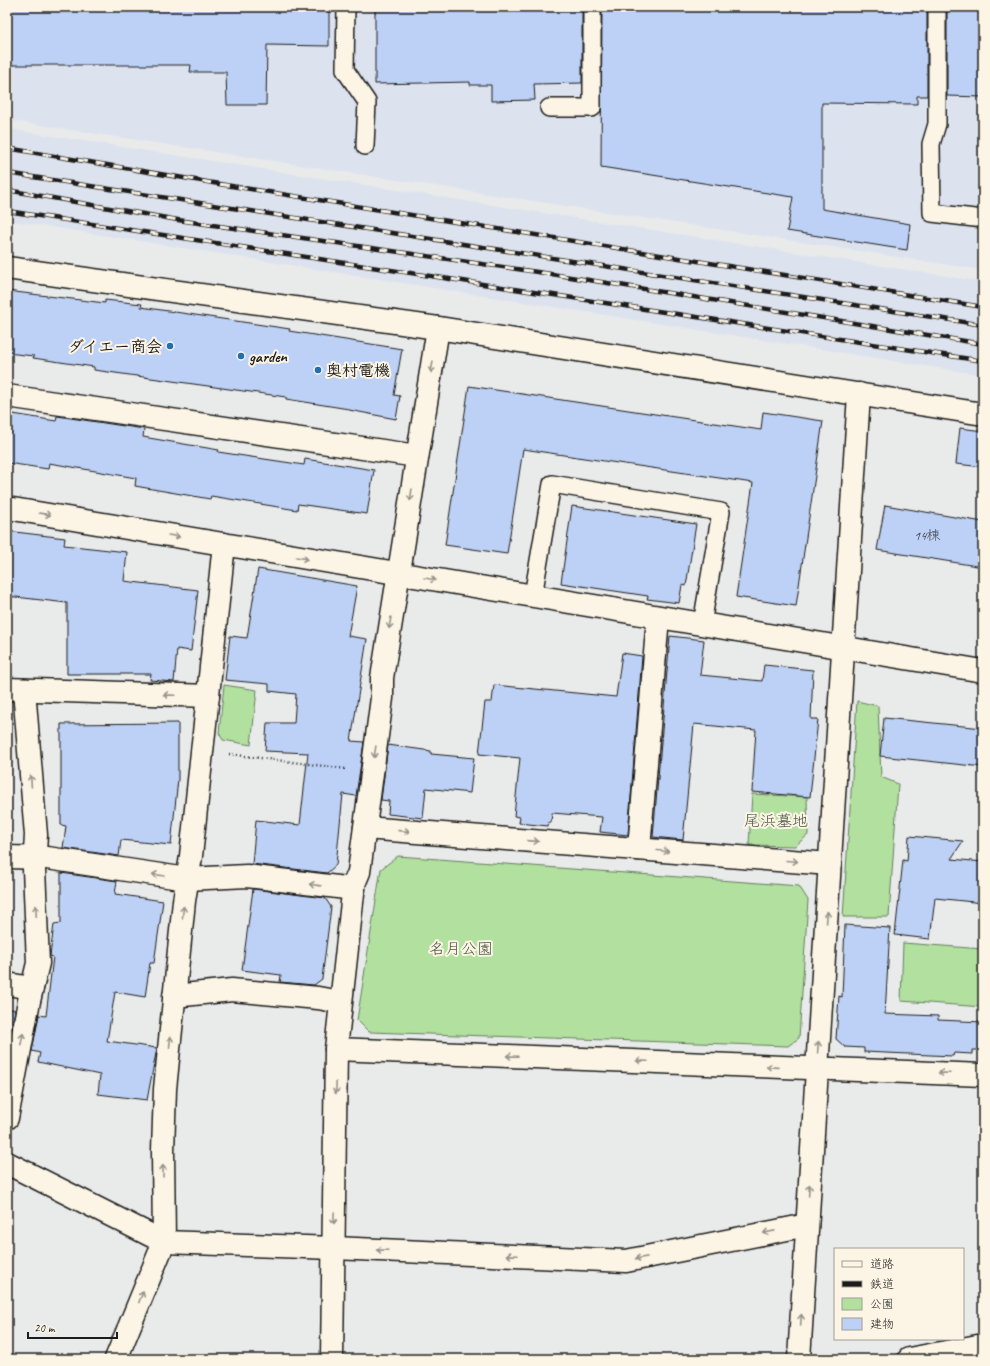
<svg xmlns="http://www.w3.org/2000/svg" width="990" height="1366" font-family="Caveat,'Klee One',sans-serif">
  <rect width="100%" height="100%" fill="#e9eaea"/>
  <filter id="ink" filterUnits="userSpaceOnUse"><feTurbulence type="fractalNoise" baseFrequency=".025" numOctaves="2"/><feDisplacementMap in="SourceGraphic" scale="8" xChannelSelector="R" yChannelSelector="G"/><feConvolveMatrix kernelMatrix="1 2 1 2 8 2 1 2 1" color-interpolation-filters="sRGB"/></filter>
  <g filter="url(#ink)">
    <g fill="#dce2ee">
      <path d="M7,7H983V270L7,120Z"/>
      <path d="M7,129L983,282V375L7,220Z"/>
    </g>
    <g fill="#b1e09f" stroke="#667e5e">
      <path d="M224,685L257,690L251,745L223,740L219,733Z"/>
      <path d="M857,701L878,706L881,777L898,784L889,917H843Z"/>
      <path d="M752,794L807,797L808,835L795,846L749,845Z"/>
      <path d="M398,856L799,886L808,900L799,1038L788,1046L369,1032L357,1020L381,869Z"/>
      <path d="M903,943L983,949V1007L901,1001Z"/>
    </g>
    <g fill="#bdd1f6" stroke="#1c1c1c">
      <path d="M7,7H329V46L267,45L266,105H227L226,72H190L191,65H7Z"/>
      <path d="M375,7H582V83L534,84L535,100L491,101V85H470V82L375,84Z"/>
      <path d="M602,7H927V96H917V104L822,103V209L910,224L907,250L787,231L793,197L601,167Z"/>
      <path d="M947,7H983V97L947,96Z"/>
      <path d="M7,291L105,303V300L142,304L141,307L290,329L289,331L402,349L394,395L400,396L396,419L349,410V409L286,399V397L94,370V367L33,358L34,356L7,353Z"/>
      <path d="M469,386L761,430L763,412L823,421L796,606L736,597L753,483L523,449L507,554L445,545Z"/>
      <path d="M7,413L56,421L57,416L144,429L143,437L219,450L218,452L304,465L305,459L374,470L367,514L298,504L297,510L211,496L210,499L135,486L136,478L49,463L48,469L7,463Z"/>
      <path d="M960,428L983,431V467L956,464Z"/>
      <path d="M885,505L983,522V567L877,550Z"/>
      <path d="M572,506L696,524L686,586L682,585L679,603L647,599L648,596L561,583Z"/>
      <path d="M7,531L65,538L64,545L127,552L124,581L198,590L191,651L177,649L174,682L150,680L151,674H67V603L7,596Z"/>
      <path d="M258,569L357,586L348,636L367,639L351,741L364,742L356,796L343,794L336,865L327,873L252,864L256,820L300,825L308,753L265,751L267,723H294L296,694L269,691V684L225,680L230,636L247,638Z"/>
      <path d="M670,636L704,640L700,675L762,681L764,665L813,670L811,719H818L810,797L752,792L756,730L694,724L683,840L653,837Z"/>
      <path d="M622,653L642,656L628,835L600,832L602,817L552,813L551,822H549L548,826L519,823L520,817L514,816L520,758L479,754L485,702H492L494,685L616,697Z"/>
      <path d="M884,718L983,728V767L880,756Z"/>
      <path d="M178,723V779L171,845L121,840L119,856L63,848L66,826L61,825V724Z"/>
      <path d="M388,745L431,751V754L474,758L470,793L426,788L423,818L388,814L389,801L381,800Z"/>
      <path d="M909,836L963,841L951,859L983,862V903L935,898L930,939L895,935L903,860L907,861Z"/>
      <path d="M61,873L117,881L115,894L163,901L154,963H150L145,997L115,992L107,1041L157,1048L147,1100L98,1094L100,1075L38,1062L40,1053L32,1051L39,1015L46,1016L53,957L50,956L54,924L61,923Z"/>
      <path d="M253,889L325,898L331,907L322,979L314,985L280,982L281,975L242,970Z"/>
      <path d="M845,925L890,928L885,1014L938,1016V1020L983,1022V1050H972V1054L954,1053L953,1056L864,1052V1048L845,1047L836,1039L839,996L842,997Z"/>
      <path d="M7,1008L15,1010L8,1046H7Z"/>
    </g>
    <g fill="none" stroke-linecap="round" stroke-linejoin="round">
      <defs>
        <g id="lane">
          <path d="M346,7L345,70L367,102L365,146"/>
          <path d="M937,7V124L931,144L932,213L983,219"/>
          <path d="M549,108H592V7"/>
          <path d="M533,596L552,484L721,512L702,624"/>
        </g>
        <g id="street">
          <path d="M7,268L438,328L983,414"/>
          <path d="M7,396L417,456"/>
          <path d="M7,508L983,671"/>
          <path d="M7,689L208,696"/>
          <path d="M365,828L830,864"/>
          <path d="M639,849L658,617"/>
          <path d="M7,857L47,858L187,879L247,876L354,889"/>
          <path d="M7,984L32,988"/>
          <path d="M174,996L232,990L318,998L340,1002"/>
          <path d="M336,1049L983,1075"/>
          <path d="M7,1118L29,1001L38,963L34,869L36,835L24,690"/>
          <path d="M7,1163L164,1242L334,1248L626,1261L807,1225"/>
          <path d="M116,1359L164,1242L163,1151L165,1089L184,901L191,856L224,544"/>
          <path d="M332,1359L336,1049L354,884L359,872L382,698V678L438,328"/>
          <path d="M799,1359L859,394"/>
          <path d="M909,1359L983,1345"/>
        </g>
      </defs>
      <use href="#lane" stroke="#1c1c1c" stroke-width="20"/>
      <use href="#street" stroke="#1c1c1c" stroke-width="25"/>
      <path stroke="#1c1c1c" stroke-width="2.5" stroke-dasharray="1 3" stroke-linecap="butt" d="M229,754L347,769"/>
      <use href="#lane" stroke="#fcf5e5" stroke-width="17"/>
      <use href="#street" stroke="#fcf5e5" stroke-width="22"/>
      <defs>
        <g id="rail">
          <path d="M7,148L219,184L983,307"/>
          <path d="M7,173L983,325"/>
          <path d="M7,190L178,220L558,275L983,344"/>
          <path d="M7,211L983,361"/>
        </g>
      </defs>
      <use href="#rail" stroke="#1c1c1c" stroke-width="4.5"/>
      <use href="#rail" stroke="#fcf5e5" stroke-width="3" stroke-dasharray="9" stroke-linecap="butt"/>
    </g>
    <defs><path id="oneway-shaft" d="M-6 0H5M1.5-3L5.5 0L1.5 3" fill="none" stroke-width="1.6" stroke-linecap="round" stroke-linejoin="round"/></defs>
    <g stroke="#97938b">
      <use href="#oneway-shaft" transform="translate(432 367) rotate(99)"/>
      <use href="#oneway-shaft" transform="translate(411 495) rotate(99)"/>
      <use href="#oneway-shaft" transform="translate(45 514) rotate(10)"/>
      <use href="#oneway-shaft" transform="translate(174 536) rotate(10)"/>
      <use href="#oneway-shaft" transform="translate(302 558) rotate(10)"/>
      <use href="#oneway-shaft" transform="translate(430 579) rotate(9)"/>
      <use href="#oneway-shaft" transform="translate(390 623) rotate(99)"/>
      <use href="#oneway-shaft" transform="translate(169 695) rotate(-178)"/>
      <use href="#oneway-shaft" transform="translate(375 752) rotate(98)"/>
      <use href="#oneway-shaft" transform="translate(31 781) rotate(-94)"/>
      <use href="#oneway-shaft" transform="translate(404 831) rotate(4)"/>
      <use href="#oneway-shaft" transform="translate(533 841) rotate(4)"/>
      <use href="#oneway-shaft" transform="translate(663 851) rotate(5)"/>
      <use href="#oneway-shaft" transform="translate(792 861) rotate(5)"/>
      <use href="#oneway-shaft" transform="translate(158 875) rotate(-172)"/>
      <use href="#oneway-shaft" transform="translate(315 885) rotate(-172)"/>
      <use href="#oneway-shaft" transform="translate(36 911) rotate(-93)"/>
      <use href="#oneway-shaft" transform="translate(183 912) rotate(-84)"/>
      <use href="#oneway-shaft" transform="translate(827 917) rotate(-86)"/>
      <use href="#oneway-shaft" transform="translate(22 1039) rotate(-79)"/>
      <use href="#oneway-shaft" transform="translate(170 1042) rotate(-84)"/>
      <use href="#oneway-shaft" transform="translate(818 1047) rotate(-86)"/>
      <use href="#oneway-shaft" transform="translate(512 1056) rotate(-178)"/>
      <use href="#oneway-shaft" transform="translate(642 1061) rotate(-178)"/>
      <use href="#oneway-shaft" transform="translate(772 1067) rotate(-176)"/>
      <use href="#oneway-shaft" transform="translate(944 1073) rotate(-178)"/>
      <use href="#oneway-shaft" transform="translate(336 1088) rotate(91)"/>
      <use href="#oneway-shaft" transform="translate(163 1171) rotate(-91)"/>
      <use href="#oneway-shaft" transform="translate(809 1190) rotate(-86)"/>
      <use href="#oneway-shaft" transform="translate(334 1218) rotate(91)"/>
      <use href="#oneway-shaft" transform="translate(769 1232) rotate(169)"/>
      <use href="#oneway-shaft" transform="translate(382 1250) rotate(-178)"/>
      <use href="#oneway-shaft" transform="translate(512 1255) rotate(-178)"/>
      <use href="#oneway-shaft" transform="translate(641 1258) rotate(169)"/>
      <use href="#oneway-shaft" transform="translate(141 1297) rotate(-68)"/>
      <use href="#oneway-shaft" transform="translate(801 1320) rotate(-86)"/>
    </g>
  </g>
  <g fill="#1f6fb2" stroke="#fcf5e5" stroke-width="1.5">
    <circle cx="170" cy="346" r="4"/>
    <circle cx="241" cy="356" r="4"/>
    <circle cx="318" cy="370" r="4"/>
  </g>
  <g text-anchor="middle" stroke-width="4" stroke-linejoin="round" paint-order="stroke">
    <g font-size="14" fill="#444952">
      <text x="927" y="540">14棟</text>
    </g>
    <g font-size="16" font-weight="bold" fill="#1c1c1c" stroke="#fcf5e5" text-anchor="start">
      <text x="162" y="352" text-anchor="end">ダイエー商会</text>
      <text x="249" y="362">garden</text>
      <text x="326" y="376">奥村電機</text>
    </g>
    <g font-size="16" fill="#495743" stroke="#fcf5e5">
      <text x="776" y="826">尾浜墓地</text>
      <text x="461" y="954">名月公園</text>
    </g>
  </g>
  <rect width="990" height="1366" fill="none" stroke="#fcf5e5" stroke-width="24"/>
  <rect x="12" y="12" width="966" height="1342" fill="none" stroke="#1c1c1c" stroke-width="1.5" filter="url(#ink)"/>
  <rect x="834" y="1248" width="130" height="92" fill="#fcf5e5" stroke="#a29e95"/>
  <rect x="842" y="1261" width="20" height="6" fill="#fcf5e5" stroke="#a29e95"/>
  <text x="870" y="1268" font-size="12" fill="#1c1c1c">道路</text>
  <rect x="842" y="1281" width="20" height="6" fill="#1c1c1c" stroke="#a29e95"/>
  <text x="870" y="1288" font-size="12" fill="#1c1c1c">鉄道</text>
  <rect x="842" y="1298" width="20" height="12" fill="#b1e09f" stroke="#a29e95"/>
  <text x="870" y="1308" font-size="12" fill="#1c1c1c">公園</text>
  <rect x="842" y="1318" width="20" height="12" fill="#bdd1f6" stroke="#a29e95"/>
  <text x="870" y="1328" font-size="12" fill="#1c1c1c">建物</text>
  <path d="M28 1332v6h89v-6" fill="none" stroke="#1c1c1c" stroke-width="2"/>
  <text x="34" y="1332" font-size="12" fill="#1c1c1c" stroke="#fcf5e5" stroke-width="3" paint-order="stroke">20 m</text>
</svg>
